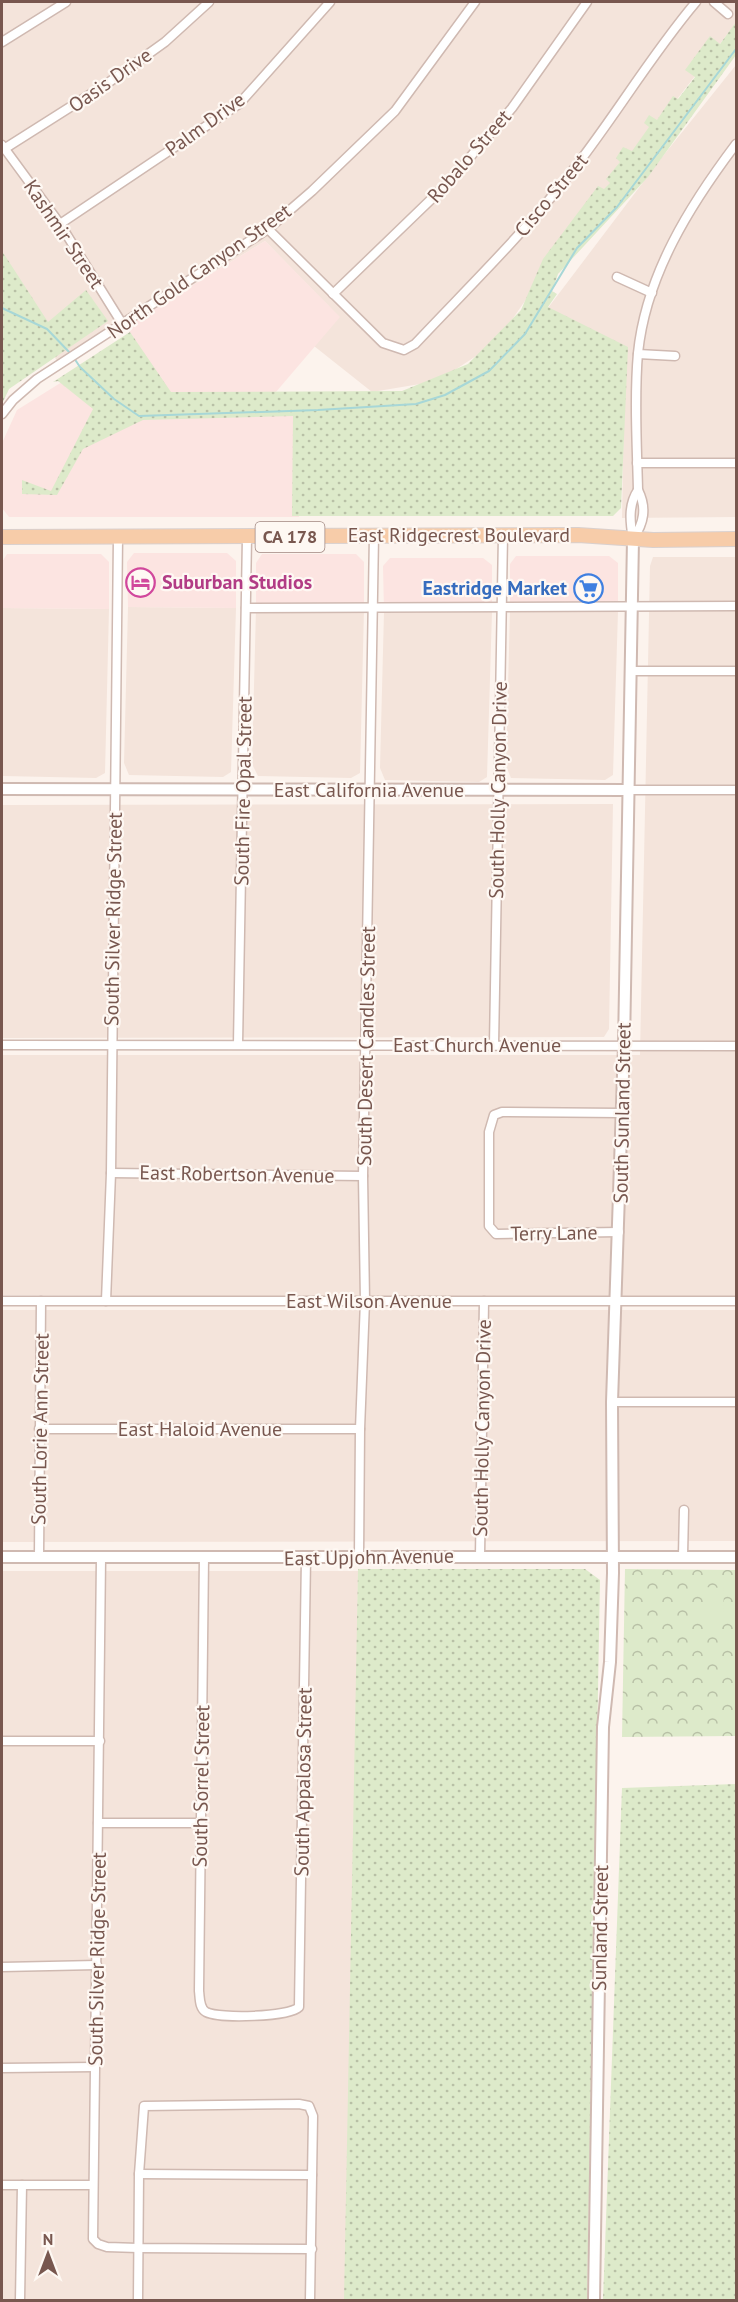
<svg xmlns="http://www.w3.org/2000/svg" width="738" height="2302" font-family="'PT Sans',sans-serif">
  <defs>
    <pattern id="grass-dots" width="8" height="8" patternUnits="userSpaceOnUse" patternTransform="scale(1.5)"><rect width="8" height="8" fill="#ddeaca"/><path d="M2 2h.1M6 6h.1" fill="none" stroke="#b8c0a6" stroke-width="1.8" stroke-linecap="round"/></pattern>
    <pattern id="park-crowns" width="20" height="18" patternUnits="userSpaceOnUse" patternTransform="scale(1.5)"><rect width="20" height="18" fill="#ddeaca"/><path d="M2 6a3 3 0 1 1 6 0M12 15a3 3 0 1 1 6 0" fill="none" stroke="#b8c0a6"/></pattern>
  </defs>
  <rect width="100%" height="100%" fill="#fcf3ed"/>
  <g fill="#f4e4db">
    <path d="M2,2H736V23L558,253L496,343L438,381L372,392L314,346L339,317L265,241L60,366L2,269Z"/>
    <path d="M736,65V517L622,518L625,349L548,308L663,156Z"/>
    <path d="M653,557H736V1300L2,1295V1055H640L650,566Z"/>
    <path d="M128,607L236,608L231,772L223,777L129,775L124,763Z"/>
    <path d="M2,608L109,609L105,773L96,778L3,776Z"/>
    <path d="M256,608L364,609L360,773L351,778L258,776L252,764Z"/>
    <path d="M510,610L618,611L613,775L605,780L511,778L506,766Z"/>
    <path d="M384,612H492L487,777L479,782L385,780L380,768Z"/>
    <path d="M613,804L609,1029L604,1037L2,1038V805Z"/>
    <path d="M2,1310H736V1541L2,1542Z"/>
    <path d="M2,1571H358L354,2066L347,2300H2Z"/>
  </g>
  <g fill="#fce4e1">
    <path d="M265,241L340,317L270,399L166,394L126,326Z"/>
    <path d="M62,382L144,412L298,416L299,517H9L2,508V443L17,410Z"/>
    <path d="M134,553H227L236,561V608L128,607L127,562Z"/>
    <path d="M7,554H101L109,562V609L2,608V562Z"/>
    <path d="M262,554H356L364,562V609L256,608V563Z"/>
    <path d="M516,556H609L618,563V611L510,610V564Z"/>
    <path d="M390,558H483L492,565V612H384L383,566Z"/>
  </g>
  <g fill="url(#grass-dots)">
    <path d="M736,22V55L648,177L558,274L552,291L557,294L548,307L628,347L621,508L613,516H292L293,416L143,420L83,449L57,495L22,494V480L51,491L93,409L58,381L53,382L130,332L171,392L402,391L468,364L521,310L543,259L598,186L604,189L610,183L606,179L620,162L616,158L623,147L632,151L649,127L644,123L649,115L657,120L673,96L678,99L695,77L685,70L710,36L720,44Z"/>
    <path d="M2,251L48,322L86,290L108,321L9,389L2,404Z"/>
    <path d="M358,1569H585L600,1580L587,2300H344Z"/>
    <path d="M736,1784V2300H603L622,1788Z"/>
  </g>
  <path fill="url(#park-crowns)" d="M625,1569L736,1570V1736L622,1737Z"/>
  <path fill="#ddeaca" d="M704,1587L724,1588L723,1618H704Z"/>
  <g fill="none" stroke-linecap="round" stroke-linejoin="round">
    <g stroke="#a7d7d7" stroke-width="2">
      <path d="M2,308L47,329L71,354"/>
      <path d="M74,358L80,367L114,399L139,416L318,410L416,404L445,395L489,371L525,334L577,248L617,207L736,49"/>
    </g>
    <defs>
      <g id="minor">
        <path d="M714,2L728,14"/>
        <path d="M2,42L66,2"/>
        <path d="M2,145L60,224L123,325"/>
        <path d="M4,149L105,85L165,42L209,2"/>
        <path d="M60,224L239,104L330,2"/>
        <path d="M268,229L383,343L404,350L415,344C463,293 514,243 558,189C608,129 646,61 696,2"/>
        <path d="M617,277L652,293"/>
        <path d="M333,294L448,183L512,108L587,2"/>
        <path d="M638,354L675,356"/>
        <path d="M2,414L13,400L37,379L268,229L312,191L395,111L475,2"/>
        <path d="M637,463H736"/>
        <path d="M633,539C644,523 647,508 638,490C637,446 634,398 638,353C646,275 690,205 736,144"/>
        <path d="M633,539C630,522 628,505 638,490"/>
        <path d="M246,608L736,606"/>
        <path d="M631,671H736"/>
        <path d="M629,790H736"/>
        <path d="M238,1044L247,537"/>
        <path d="M2,1045L736,1046"/>
        <path d="M494,1045L503,535"/>
        <path d="M111,1173L363,1176"/>
        <path d="M619,1232L496,1234L489,1226V1132L494,1115L502,1112L621,1113"/>
        <path d="M2,1301H736"/>
        <path d="M106,1301L111,1173L118,537"/>
        <path d="M612,1402H736"/>
        <path d="M39,1429H360"/>
        <path d="M480,1556L484,1301"/>
        <path d="M683,1556L684,1510"/>
        <path d="M39,1557L41,1301"/>
        <path d="M204,1557L199,1991C200,1998 199,2008 206,2012C220,2019 289,2017 299,2007L306,1558"/>
        <path d="M359,1557L360,1429L365,1301L363,1176L374,535"/>
        <path d="M101,1558L93,2239L98,2244L107,2247L138,2248L312,2249"/>
        <path d="M2,1741H100"/>
        <path d="M98,1823H200"/>
        <path d="M2,1967L97,1965"/>
        <path d="M2,2068L95,2067"/>
        <path d="M139,2174L312,2175"/>
        <path d="M2,2185H93"/>
        <path d="M20,2300L22,2185"/>
        <path d="M138,2300L139,2174L144,2106L299,2104L309,2106L313,2116L310,2300"/>
      </g>
      <g id="tertiary">
        <path d="M2,789L629,790"/>
        <path d="M2,1557H736"/>
        <path d="M594,2300L603,1727L610,1662L613,1573L612,1402L624,1045L633,539"/>
      </g>
      <path id="primary" d="M2,537L578,535L653,540L736,539"/>
    </defs>
    <use href="#minor" stroke="#cfb9b1" stroke-width="11"/>
    <use href="#tertiary" stroke="#cfb9b1" stroke-width="14"/>
    <use href="#primary" stroke="#d9d0ce" stroke-width="16"/>
    <use href="#minor" stroke="#fff" stroke-width="8"/>
    <use href="#tertiary" stroke="#fff" stroke-width="10"/>
    <use href="#primary" stroke="#f7cca9" stroke-width="14"/>
  </g>
  <defs>
    <symbol id="hotel-ring" viewBox="-11 -11 22 22"><circle r="9.5" fill="#fef8f3" stroke="#d1479c" stroke-width="1.5"/><path d="M-6-4.5h1.5V1H6V5H4.5V3h-9V5H-6ZM-4 0a1.8 1.8 0 1 1 3.6 0ZM.5 0V-2.5h3Q6-2.5 6 0Z" fill="#d1479c"/></symbol>
    <symbol id="supermarket-ring" viewBox="-11 -11 22 22"><circle r="9.5" fill="#fef8f3" stroke="#3f7fe0" stroke-width="1.5"/><path d="M-6-5.5h2.5l.6 2H6L4.5 2H-2.5L-4.4-4H-6ZM-1.5 3.2a1.3 1.3 0 1 0 .1 0ZM3 3.2a1.3 1.3 0 1 0 .1 0Z" fill="#3f7fe0"/></symbol>
  </defs>
  <g fill-rule="evenodd">
    <use href="#hotel-ring" x="124" y="566" width="33" height="33"/>
    <use href="#supermarket-ring" x="572" y="572" width="33" height="33"/>
  </g>
  <g text-anchor="middle" stroke-width="4.5" stroke-linejoin="round" paint-order="stroke">
    <rect fill="#fef8f3" stroke="#a08780" stroke-width="1.5" x="255.5" y="522" width="69" height="30" rx="4.5"/>
    <g font-size="18" font-weight="bold" fill="#78574f">
      <text x="290" y="543">CA 178</text>
    </g>
    <g font-size="20" fill="#78574f" stroke="#fef8f3">
      <text transform="translate(110 80) rotate(-35)" y="7">Oasis Drive</text>
      <text transform="translate(205 124) rotate(-36)" y="7">Palm Drive</text>
      <text transform="translate(469 156) rotate(-49)" y="7">Robalo Street</text>
      <text transform="translate(551 195) rotate(-50)" y="7">Cisco Street</text>
      <text transform="translate(64 234) rotate(56)" y="7">Kashmir Street</text>
      <text transform="translate(199 271) rotate(-35)" y="7">North Gold Canyon Street</text>
      <text x="459" y="542">East Ridgecrest Boulevard</text>
      <text x="369" y="797">East California Avenue</text>
      <text transform="translate(498 790) rotate(-89)" y="7">South Holly Canyon Drive</text>
      <text transform="translate(243 791) rotate(-89)" y="7">South Fire Opal Street</text>
      <text transform="translate(113 919) rotate(-89)" y="7">South Silver Ridge Street</text>
      <text x="477" y="1052">East Church Avenue</text>
      <text transform="translate(366 1046) rotate(-89)" y="7">South Desert Candles Street</text>
      <text transform="translate(622 1113) rotate(-89)" y="7">South Sunland Street</text>
      <text transform="translate(237 1174) rotate(1)" y="7">East Robertson Avenue</text>
      <text transform="translate(554 1233) rotate(-1)" y="7">Terry Lane</text>
      <text x="369" y="1308">East Wilson Avenue</text>
      <text transform="translate(482 1428) rotate(-89)" y="7">South Holly Canyon Drive</text>
      <text transform="translate(40 1429) rotate(-89)" y="7">South Lorie Ann Street</text>
      <text x="200" y="1436">East Haloid Avenue</text>
      <text transform="translate(369 1557) rotate(-1)" y="7">East Upjohn Avenue</text>
      <text transform="translate(303 1782) rotate(-89)" y="7">South Appalosa Street</text>
      <text transform="translate(201 1786) rotate(-89)" y="7">South Sorrel Street</text>
      <text transform="translate(600 1928) rotate(-89)" y="7">Sunland Street</text>
      <text transform="translate(97 1959) rotate(-89)" y="7">South Silver Ridge Street</text>
    </g>
    <g font-size="20" font-weight="bold" fill="#b23c85" stroke="#fef8f3" text-anchor="start">
      <text x="162" y="589">Suburban Studios</text>
    </g>
    <g font-size="20" font-weight="bold" fill="#366cbe" stroke="#fef8f3" text-anchor="end">
      <text x="567" y="595">Eastridge Market</text>
    </g>
  </g>
  <rect width="738" height="2302" fill="none" stroke="#78574f" stroke-width="6"/>
  <g transform="translate(48 2254)" stroke="#fef8f3" stroke-width="4.5" paint-order="stroke">
  <path d="M0-4.5L10 22L0 15L-10 22Z" fill="#78574f"/>
  <text y="-9" font-size="16" font-weight="bold" text-anchor="middle" fill="#78574f">N</text>
  </g>
</svg>
